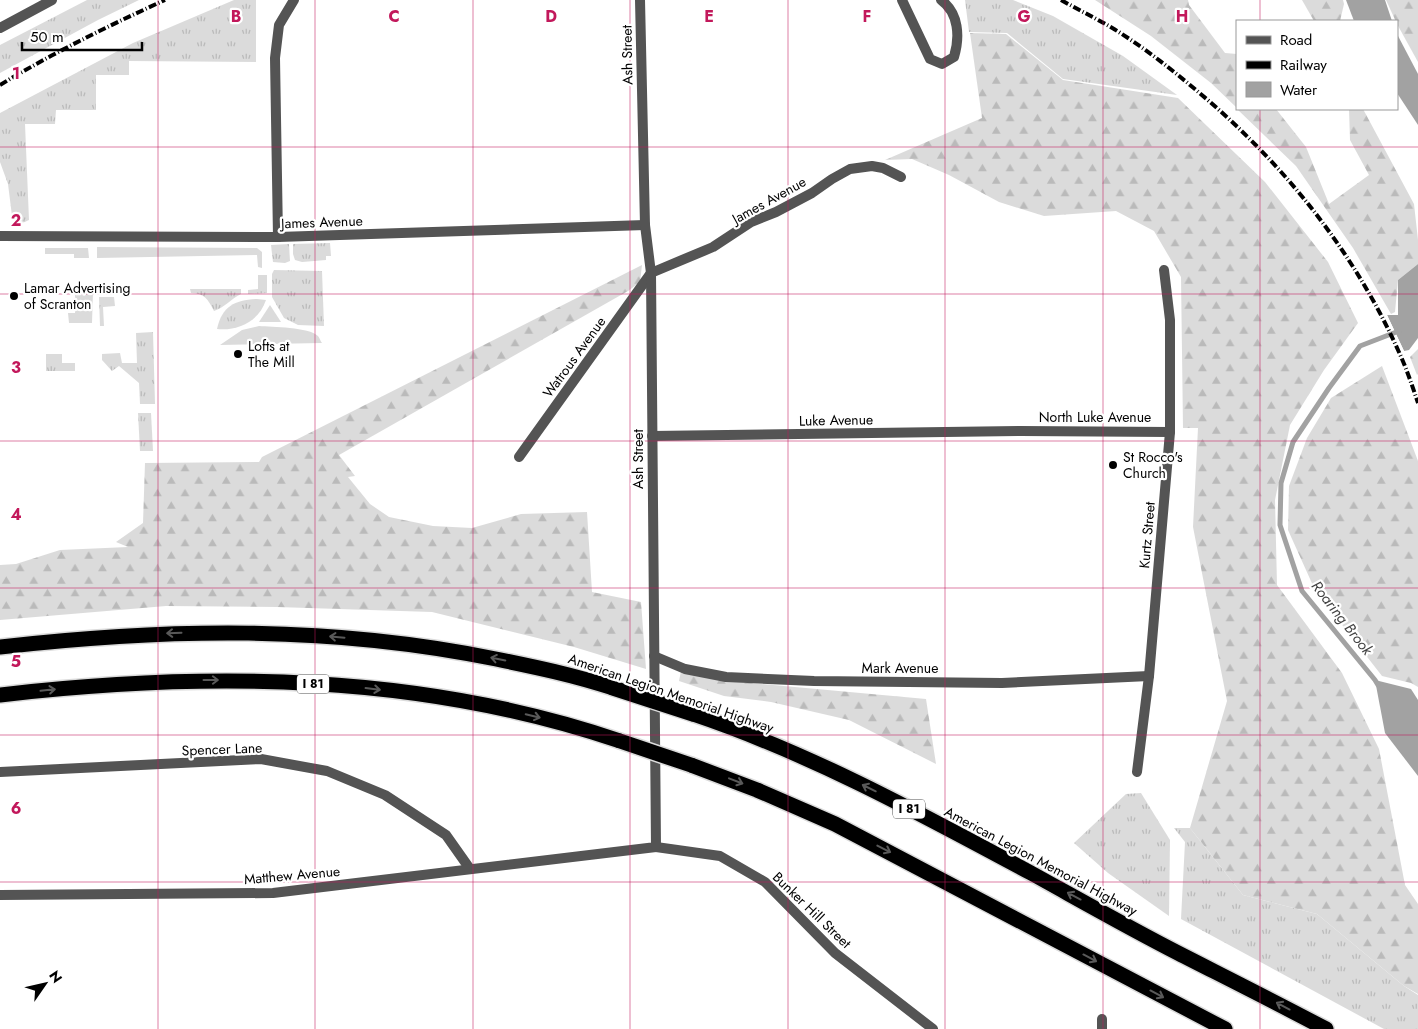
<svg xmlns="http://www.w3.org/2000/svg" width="1418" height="1029" font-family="Jost,sans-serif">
  <defs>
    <pattern id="grass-tufts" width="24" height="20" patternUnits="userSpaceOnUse" patternTransform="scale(1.25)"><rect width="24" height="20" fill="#dbdbdb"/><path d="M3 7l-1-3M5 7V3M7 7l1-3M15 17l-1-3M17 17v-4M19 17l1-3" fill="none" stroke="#bababa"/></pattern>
    <pattern id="forest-firs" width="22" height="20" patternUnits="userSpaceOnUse" patternTransform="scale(1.25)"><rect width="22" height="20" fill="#dbdbdb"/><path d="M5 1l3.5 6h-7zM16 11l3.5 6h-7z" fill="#bababa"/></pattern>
  </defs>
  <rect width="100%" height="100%" fill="#fff"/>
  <g fill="url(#grass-tufts)">
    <path d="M87,0H139L98,20L0,73V45Z"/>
    <path d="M234,0H256V62L129,61V75H96V110H56L55,124H25L29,220C22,224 16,224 12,216L8,184L0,162V113L133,43Z"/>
    <path d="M965,0H1013L1053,16L1123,56L1177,95L1063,79L1007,33L969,32Z"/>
    <path d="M330,243L331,256H326V260L302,262L295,260L293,254V244Z"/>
    <path d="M289,244L290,261L285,263L273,262L271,245Z"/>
    <path d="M274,270L322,271L324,326L298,325L284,318L272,297V274Z"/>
    <path d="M258,275H267V293L248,294V290L258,289Z"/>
    <path d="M190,289H241V294C231,299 224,308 214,311C208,299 204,293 191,293Z"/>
    <path d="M99,297H114L115,306L103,307L104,326H100Z"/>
    <path d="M257,299L266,300C259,321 239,331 217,329C222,306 235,300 257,299Z"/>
    <path d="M153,332L155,404H140L139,383L119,366L112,371L102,360V354L120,353L122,363H137L136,333Z"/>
    <path d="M62,354V363H75V371H46V354Z"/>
    <path d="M138,413H151L153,451H140Z"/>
    <path d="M1141,793L1170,840L1169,916L1108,873L1074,843L1126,794Z"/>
    <path d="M1174,828H1190L1243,895L1317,914L1404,986L1418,995V1029H1384L1181,919L1185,842Z"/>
  </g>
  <g fill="url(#forest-firs)">
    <path d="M1095,0H1188L1189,5L1225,53L1237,54V108L1211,83L1151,36Z"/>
    <path d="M1302,0H1343L1344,4L1340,21H1314Z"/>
    <path d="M1386,0H1418V62L1397,24Z"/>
    <path d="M970,33L1006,34L1063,80L1178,98L1265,182L1328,262L1358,323L1324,370L1290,425L1275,500L1277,585L1342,673L1379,749L1405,885L1418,904V994L1404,986L1317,914L1243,895L1190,828L1227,701L1193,527L1198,428H1183L1181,277L1154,231L1116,211L1044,216L999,202L949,175L912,159L885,160L982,118Z"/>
    <path d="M1237,109H1276L1306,147L1329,204L1369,175L1350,140L1349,109H1363L1414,204L1418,240V264L1398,280L1395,312L1391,314L1353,248L1296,166Z"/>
    <path d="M642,265L640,282L628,291L339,455L355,476L348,477L370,504L389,517L433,526L472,528L521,514L587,512L592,592L641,602L646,669L574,647L432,612L277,607L166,606L0,620V565L16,564L60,550L128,547L116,542L143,523L145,463L259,462L262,457Z"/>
    <path d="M1418,349V374L1417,375L1410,357Z"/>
    <path d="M1382,366L1418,461V687L1411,683L1382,676L1315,590L1288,530L1289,486L1307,438L1331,398Z"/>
    <path d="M681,671L729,681L926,699L936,764L849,720L771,702L724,696L679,681Z"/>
  </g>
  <g fill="#dbdbdb">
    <path d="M97,247L257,248L262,252V268L258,267L257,255L97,258Z"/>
    <path d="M45,248H88L89,258H74V254H45Z"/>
    <path d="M93,292L92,323H69L68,313H75V293Z"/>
    <path d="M270,305L281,322H259Z"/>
    <path d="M259,326C272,327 309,327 318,336C320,338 320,341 322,343L220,345L242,330Z"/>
  </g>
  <g fill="#a2a2a2">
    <path d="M1346,0H1385L1392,21H1354Z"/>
    <path d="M1397,34L1418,74V125L1397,93Z"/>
    <path d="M1418,264V338L1409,350L1404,351L1387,315H1398V280Z"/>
    <path d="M1375,680L1411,689L1418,700V776L1385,733Z"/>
  </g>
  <path fill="#fff" d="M1387,315L1404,351L1401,352L1385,316Z"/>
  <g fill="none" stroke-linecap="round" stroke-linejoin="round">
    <path stroke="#a2a2a2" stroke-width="5" d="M1378,685L1375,680L1302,591L1280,525L1281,483L1293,442L1329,388L1360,346L1399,331"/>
    <defs>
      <g id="motorway">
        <path d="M0,647C168,628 329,625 496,659C535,667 574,675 613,688"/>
        <path d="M0,695C207,671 420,673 620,741"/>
        <path d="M693,714C812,754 921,814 1031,873C1080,900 1129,928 1178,953C1227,978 1277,1003 1326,1029"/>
        <path d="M691,765L757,790L835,824L1225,1029"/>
      </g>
    </defs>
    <use href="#motorway" stroke="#dbdbdb" stroke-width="18"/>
    <g stroke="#545454" stroke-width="10">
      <path d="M902,0L930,59L942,64L954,57C960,37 959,13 941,0"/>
      <path d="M0,28L52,0"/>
      <path d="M0,236L278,237L645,225"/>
      <path d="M278,237L275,58L279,25L294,0"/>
      <path d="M652,436L1021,431L1170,432"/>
      <path d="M519,457L651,273L713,247L751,222L776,212L812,193L832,179L850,169L872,166L883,168L901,177"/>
      <path d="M654,656L685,669L726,677L814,681L1002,683L1149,676"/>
      <path d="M0,772L261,759L327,771L385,795L446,835L470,869"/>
      <path d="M1137,772L1149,676L1170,432V320L1164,270"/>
      <path d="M656,847L720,856L765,882L835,953L933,1029"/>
      <path d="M0,895L273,893L656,847L651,273L645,225L640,0"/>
      <path d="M1102,1029V1019"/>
    </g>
    <use href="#motorway" stroke="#000" stroke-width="15"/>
    <g stroke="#000" stroke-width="4" stroke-dasharray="8 2.5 1 2.5" stroke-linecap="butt">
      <path d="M1061,0C1079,10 1097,19 1114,29C1143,47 1170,68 1196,90C1281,161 1352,248 1398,350C1406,367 1412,385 1418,403"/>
      <path d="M0,85C53,53 108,26 165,0"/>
    </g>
    <defs>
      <g id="motorway-bridge">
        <path d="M613,688L693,714"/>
        <path d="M620,741L691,765"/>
      </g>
    </defs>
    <use href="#motorway-bridge" stroke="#dbdbdb" stroke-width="18" stroke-linecap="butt"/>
    <use href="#motorway-bridge" stroke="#000" stroke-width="15"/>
  </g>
  <defs><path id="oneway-shaft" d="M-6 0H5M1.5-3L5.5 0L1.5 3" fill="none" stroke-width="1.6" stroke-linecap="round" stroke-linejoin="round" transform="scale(1.25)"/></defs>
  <g stroke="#595959">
    <use href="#oneway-shaft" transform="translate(174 633) rotate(178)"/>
    <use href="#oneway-shaft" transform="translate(337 637) rotate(-175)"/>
    <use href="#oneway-shaft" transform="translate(498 659) rotate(-169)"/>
    <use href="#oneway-shaft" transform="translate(211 680)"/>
    <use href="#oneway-shaft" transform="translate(373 689) rotate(7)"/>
    <use href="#oneway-shaft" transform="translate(48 690) rotate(-6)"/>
    <use href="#oneway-shaft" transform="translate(533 716) rotate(13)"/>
    <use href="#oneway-shaft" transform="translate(736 781) rotate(21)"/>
    <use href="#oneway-shaft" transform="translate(869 788) rotate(-154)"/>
    <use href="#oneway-shaft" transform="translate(884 849) rotate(27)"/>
    <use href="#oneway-shaft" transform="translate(1074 896) rotate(-152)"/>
    <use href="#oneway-shaft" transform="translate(1090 958) rotate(28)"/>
    <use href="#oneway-shaft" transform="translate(1157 994) rotate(28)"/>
    <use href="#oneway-shaft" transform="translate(1283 1006) rotate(-152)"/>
  </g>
  <path fill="none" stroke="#c2185b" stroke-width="1" stroke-opacity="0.55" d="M158,0V1029M315,0V1029M473,0V1029M630,0V1029M788,0V1029M945,0V1029M1103,0V1029M1260,0V21M1260,109V1029M0,147H1418M0,294H1418M0,441H1418M0,588H1418M0,735H1418M0,882H1418"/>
  <g fill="#000" stroke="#fff" stroke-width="2">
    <circle cx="14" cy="296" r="5"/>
    <circle cx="238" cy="354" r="5"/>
    <circle cx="1113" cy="465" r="5"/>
  </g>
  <g text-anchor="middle" stroke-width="4.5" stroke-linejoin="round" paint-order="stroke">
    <g fill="#fff" stroke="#4c4c4c" stroke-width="1">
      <rect x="297" y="674.5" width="32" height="19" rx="4"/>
      <rect x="893" y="799.5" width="32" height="19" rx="4"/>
    </g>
    <g font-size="12" font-weight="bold" fill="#000">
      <text x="313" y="688">I 81</text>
      <text x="909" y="813">I 81</text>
    </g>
    <g font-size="14" fill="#000" stroke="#fff">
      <text transform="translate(627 55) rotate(-91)" y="5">Ash Street</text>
      <text transform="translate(769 200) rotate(-29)" y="5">James Avenue</text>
      <text transform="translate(322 222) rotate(-2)" y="5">James Avenue</text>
      <text transform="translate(574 357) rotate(-54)" y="5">Watrous Avenue</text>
      <text x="1095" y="422">North Luke Avenue</text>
      <text transform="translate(836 420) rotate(-1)" y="5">Luke Avenue</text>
      <text transform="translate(638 459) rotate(-90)" y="5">Ash Street</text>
      <text transform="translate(1147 535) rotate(-85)" y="5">Kurtz Street</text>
      <text x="900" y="673">Mark Avenue</text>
      <text transform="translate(671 693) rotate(19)" y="5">American Legion Memorial Highway</text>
      <text transform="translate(222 749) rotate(-2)" y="5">Spencer Lane</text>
      <text transform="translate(1041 861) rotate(28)" y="5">American Legion Memorial Highway</text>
      <text transform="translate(292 875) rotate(-5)" y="5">Matthew Avenue</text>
      <text transform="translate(812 910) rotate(44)" y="5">Bunker Hill Street</text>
    </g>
    <g font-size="14" fill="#000" stroke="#fff" text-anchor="start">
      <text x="24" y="293">Lamar Advertising<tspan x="24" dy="16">of Scranton</tspan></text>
      <text x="248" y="351">Lofts at<tspan x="248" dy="16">The Mill</tspan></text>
      <text x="1123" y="462">St Rocco's<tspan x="1123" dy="16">Church</tspan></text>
    </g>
    <g font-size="15" font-style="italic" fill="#434343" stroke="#fff">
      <text transform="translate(1342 618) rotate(52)" y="5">Roaring Brook</text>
    </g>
  </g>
  <g font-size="16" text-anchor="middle" font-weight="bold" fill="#c2185b" stroke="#fff" stroke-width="4.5" stroke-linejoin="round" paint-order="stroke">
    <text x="236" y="22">B</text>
    <text x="394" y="22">C</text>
    <text x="551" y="22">D</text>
    <text x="709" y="22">E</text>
    <text x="867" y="22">F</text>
    <text x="1024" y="22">G</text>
    <text x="1182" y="22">H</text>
    <text x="16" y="79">1</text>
    <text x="16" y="226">2</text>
    <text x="16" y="373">3</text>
    <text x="16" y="520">4</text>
    <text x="16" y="667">5</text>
    <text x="16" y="814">6</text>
  </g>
  <rect x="1236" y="20" width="162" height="90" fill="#ffffff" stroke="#999999"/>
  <rect x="1246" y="36" width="25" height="8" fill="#545454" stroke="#999999"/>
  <text x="1280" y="45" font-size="15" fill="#000000">Road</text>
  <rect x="1246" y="61" width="25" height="8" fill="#000000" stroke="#999999"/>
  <text x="1280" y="70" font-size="15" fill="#000000">Railway</text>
  <rect x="1246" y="82" width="25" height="15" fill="#a2a2a2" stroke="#999999"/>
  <text x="1280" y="95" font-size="15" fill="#000000">Water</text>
  <g transform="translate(45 984) rotate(56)" stroke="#ffffff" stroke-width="4" paint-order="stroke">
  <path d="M0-4L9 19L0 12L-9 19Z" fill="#000000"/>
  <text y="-8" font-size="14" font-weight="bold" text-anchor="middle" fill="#000000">N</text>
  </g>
  <path d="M22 42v8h120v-8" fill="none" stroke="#000000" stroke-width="2.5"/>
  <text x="30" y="42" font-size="15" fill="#000000" stroke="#ffffff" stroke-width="4" paint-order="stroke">50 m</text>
</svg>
